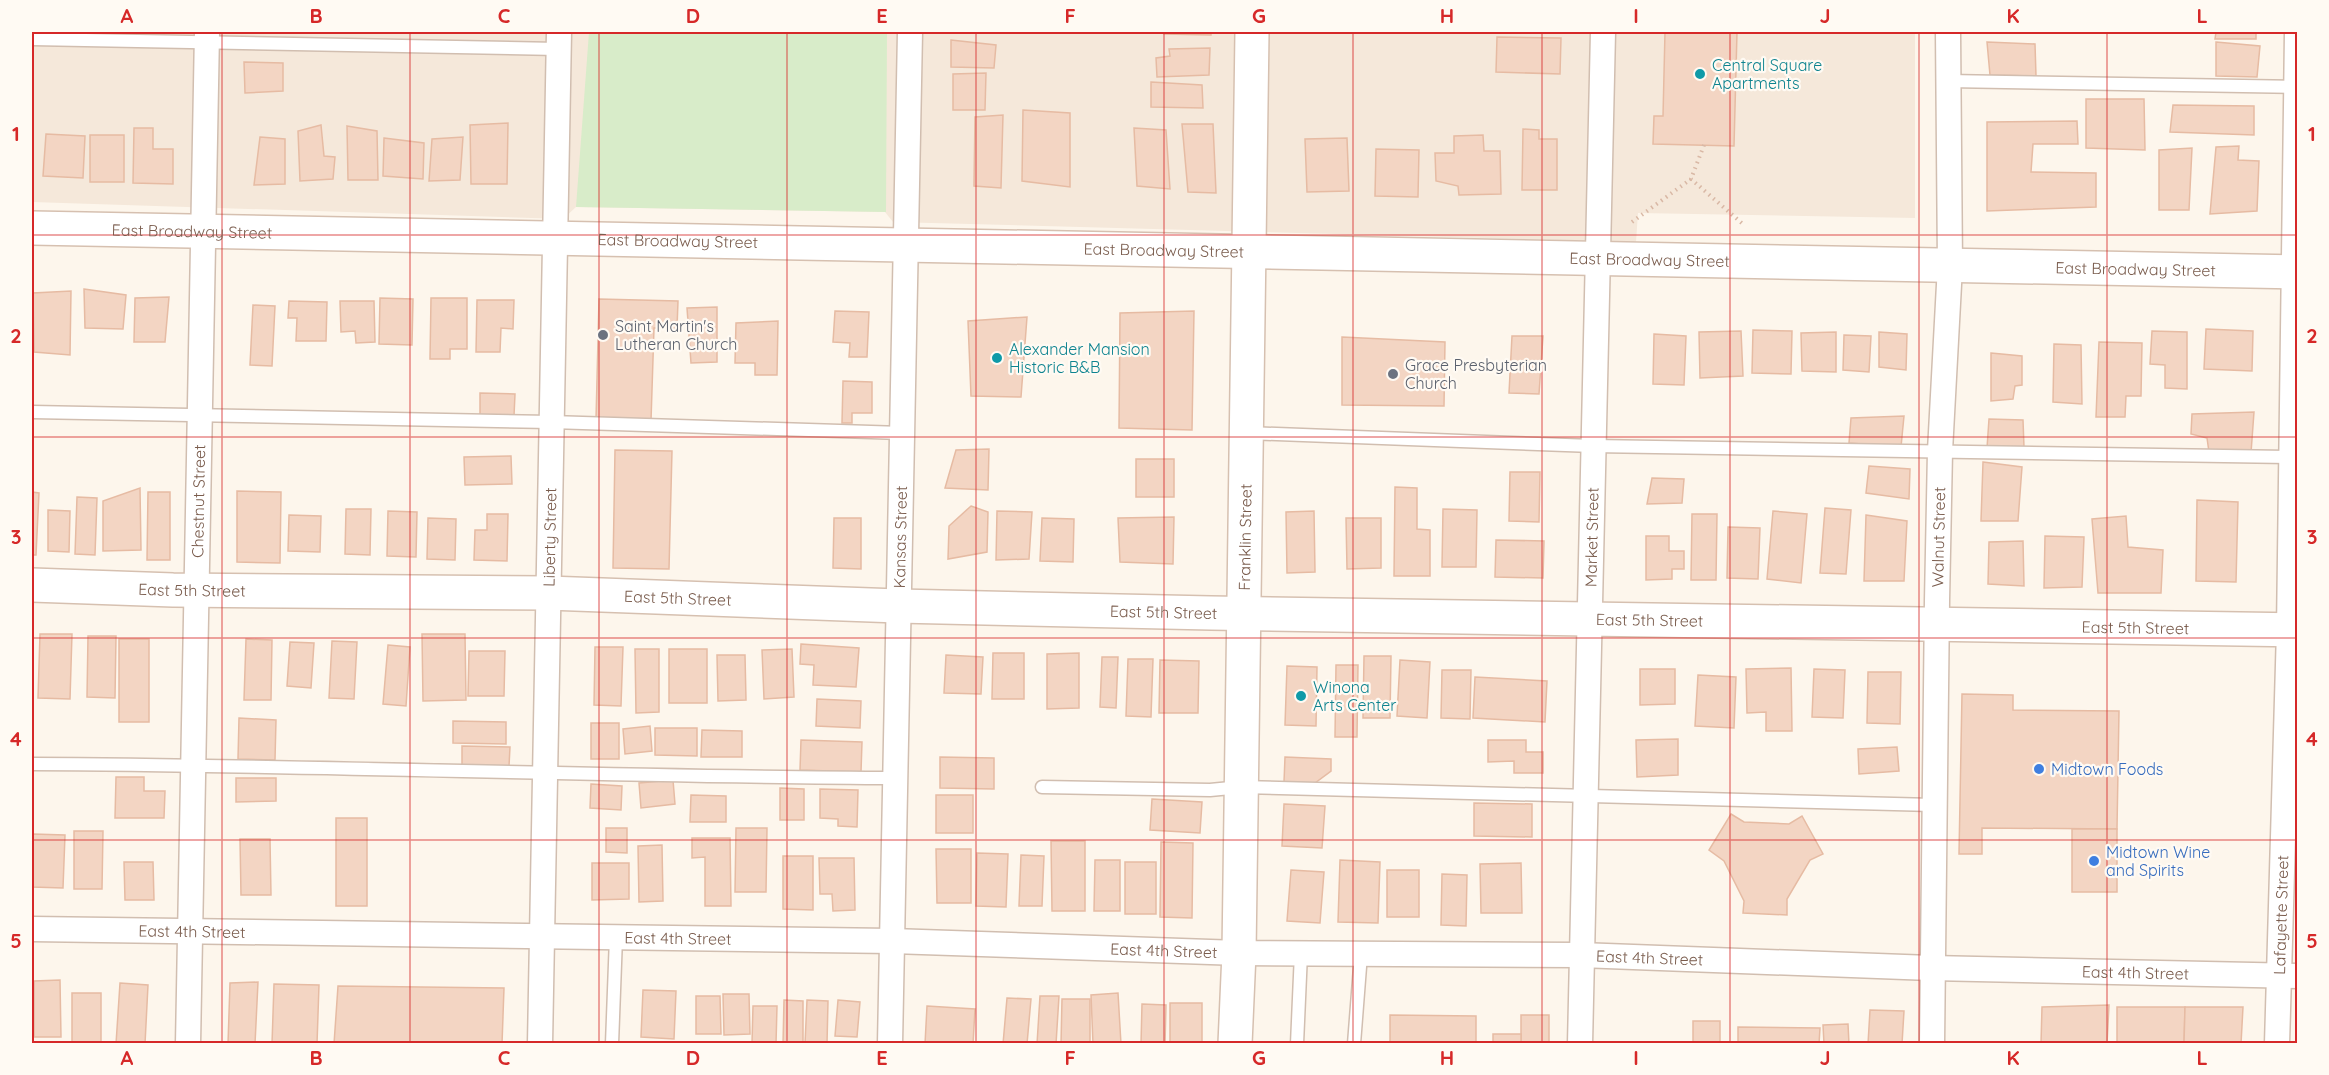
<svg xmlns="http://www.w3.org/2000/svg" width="2329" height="1075" font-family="Quicksand,sans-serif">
  <rect width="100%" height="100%" fill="#fdf6ec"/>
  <path fill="#f5e8da" d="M32,32H1915V218L1638,213L1636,242L893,222L885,212L576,207L563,219L32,202Z"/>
  <path fill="#d8ecc9" d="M589,32H887L886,212L576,207Z"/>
  <g fill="#f3d5c3" stroke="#e6bba3" stroke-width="1.5">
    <path d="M1164,32H1211V35L1164,34Z"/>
    <path d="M1665,32H1737L1734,146L1653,144L1654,116H1663Z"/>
    <path d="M2216,32H2256V39H2215Z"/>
    <path d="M1497,37L1561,38L1560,74L1496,72Z"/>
    <path d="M951,40L996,45L994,68L951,67Z"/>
    <path d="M1987,42L2035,44L2036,76L1990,75Z"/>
    <path d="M2216,42L2260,46L2257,77L2216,76Z"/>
    <path d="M1210,48L1209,75L1157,77L1156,58L1170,56L1169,49Z"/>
    <path d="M244,62L283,63V91L245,93Z"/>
    <path d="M986,73L985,110H953V74Z"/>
    <path d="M1151,82L1202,85L1203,108L1151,107Z"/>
    <path d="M2086,99H2144L2145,150L2086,148Z"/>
    <path d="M2173,105L2254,106V135L2170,132Z"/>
    <path d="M1023,110L1070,113V187L1022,181Z"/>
    <path d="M1003,115L1001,188L974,186L975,117Z"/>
    <path d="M2077,121L2078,144H2033L2031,172L2096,173V207L1987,211V122Z"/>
    <path d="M508,123L507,184H471L470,125Z"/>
    <path d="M1182,124H1213L1216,193L1188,192Z"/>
    <path d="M321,125L324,156L335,157L333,179L300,181L298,131Z"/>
    <path d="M347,126L377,131L378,180H348Z"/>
    <path d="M134,128H153V149H173V184L133,183Z"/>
    <path d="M1134,128L1166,130L1170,189L1137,186Z"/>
    <path d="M1523,129L1539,130V139H1557V190H1522Z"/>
    <path d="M46,134L85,136L83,178L43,176Z"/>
    <rect x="90" y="135" width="34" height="47"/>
    <path d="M1483,135L1484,151H1500L1501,194L1459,195L1458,186L1436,181L1435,153H1454V136Z"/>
    <path d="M260,137L285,139V184L254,185Z"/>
    <path d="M463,137L460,180L429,181L432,139Z"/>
    <path d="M384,138L424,143L423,179L383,176Z"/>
    <path d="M1347,138L1349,191L1307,192L1305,139Z"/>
    <path d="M2239,146L2238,160L2259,161L2257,211L2210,214L2216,147Z"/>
    <path d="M2192,148L2189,210H2159V150Z"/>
    <path d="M1376,149L1419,150L1418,197L1375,196Z"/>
    <path d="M84,289L126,295L123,329L85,328Z"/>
    <path d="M71,291L70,355L34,352L33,293Z"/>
    <path d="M169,297L165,342H134L135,298Z"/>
    <path d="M380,298L413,299L412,345L379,344Z"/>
    <path d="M431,298H467V349H450V359H430Z"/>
    <path d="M599,299L678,301L677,328H654L651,421L596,420Z"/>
    <path d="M477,300H514L513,329L501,328L500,352H476Z"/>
    <path d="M289,301L327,302L326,341H296L297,318H288Z"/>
    <path d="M340,301H374L375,342L356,343L355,331L341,332Z"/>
    <path d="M253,305L275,306L272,366L250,365Z"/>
    <path d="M717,307V362L691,363L687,308Z"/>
    <path d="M835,311L869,312L867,357H849L850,343L833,342Z"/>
    <path d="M1194,311L1192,430L1119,428L1120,313Z"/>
    <path d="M1027,317L1021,397L971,396L968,321Z"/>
    <path d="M778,321L777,375H755V363H735L736,323Z"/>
    <path d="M2206,329L2253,331L2252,371L2204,369Z"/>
    <path d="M1753,330L1792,331L1791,374L1752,373Z"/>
    <path d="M1741,331L1743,376L1700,378L1699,332Z"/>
    <path d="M2152,331L2187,332V389L2165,388V365L2150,364Z"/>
    <path d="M1836,332V372L1802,371L1801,333Z"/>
    <path d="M1879,332L1907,334L1906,370L1879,367Z"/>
    <path d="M1654,334L1686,336L1684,385L1653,384Z"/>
    <path d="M1844,335L1871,336L1869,372L1843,370Z"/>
    <path d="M1512,336H1543L1539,394L1509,393Z"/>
    <path d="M1342,337L1445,342L1444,406L1342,405Z"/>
    <path d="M2099,342L2142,343L2141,396H2126L2125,417H2096Z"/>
    <path d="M2054,344L2081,345L2082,404L2053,402Z"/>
    <path d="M1991,353L2022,356V385L2015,386L2013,399L1991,401Z"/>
    <path d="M843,381L872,382V413H852V423H842Z"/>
    <path d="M480,393L515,394L514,416L480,415Z"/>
    <path d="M2254,412L2251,453L2209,452L2207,438L2191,434L2192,414Z"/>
    <path d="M1904,416L1901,447L1849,443L1851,418Z"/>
    <path d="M1989,419L2023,420L2024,447L1987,448Z"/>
    <path d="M989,449L988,490L945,488L956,450Z"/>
    <path d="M615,450L672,451L669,569L613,568Z"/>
    <path d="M511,456L512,484L465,485L464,457Z"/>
    <rect x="1136" y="459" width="38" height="38"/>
    <path d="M1983,462L2022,467L2018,521H1981Z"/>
    <path d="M1869,466L1910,469L1909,499L1866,493Z"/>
    <path d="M1510,472H1540L1539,522L1509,521Z"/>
    <path d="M1652,478L1684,479L1682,503L1647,504Z"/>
    <path d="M1395,487L1417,488V529L1430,530V576H1394Z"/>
    <path d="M140,488L141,550L103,551V501Z"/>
    <path d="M237,491L281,492L280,563L237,562Z"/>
    <path d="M32,492L39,493L36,555H32Z"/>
    <path d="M148,492H170V560H147Z"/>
    <path d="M77,497L97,498L95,555L75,554Z"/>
    <path d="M2197,500L2238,502L2236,582L2196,581Z"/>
    <path d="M971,506L988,512L987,552L948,559L949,526Z"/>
    <path d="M1825,508L1851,510L1846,574L1820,573Z"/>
    <path d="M346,509H371L370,555L345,554Z"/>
    <path d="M1443,509L1477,510L1476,567H1442Z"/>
    <path d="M48,510L70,511L69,552L48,551Z"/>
    <path d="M388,511L417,512L416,557L387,556Z"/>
    <path d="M997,511L1032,512L1029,559L996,560Z"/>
    <path d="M1314,511L1315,572L1287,573L1286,512Z"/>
    <path d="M1773,511L1807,514L1801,583L1767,579Z"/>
    <path d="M487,514H508L507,561L474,560L475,530H487Z"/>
    <path d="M1692,514H1717L1716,580H1691Z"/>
    <path d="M289,515L321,516L320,552L288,551Z"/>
    <path d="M1866,515L1907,521L1904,581H1864Z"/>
    <path d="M2126,516L2128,547L2163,550L2161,593H2098L2092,519Z"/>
    <path d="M1174,517L1173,564L1120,562L1118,518Z"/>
    <path d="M428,518L456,519L455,560L427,559Z"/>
    <path d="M834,518H861V569L833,568Z"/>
    <path d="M1042,518L1074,519L1073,562L1040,561Z"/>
    <path d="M1346,518H1381V568L1347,569Z"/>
    <path d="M1728,527L1760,528L1758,579L1727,578Z"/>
    <path d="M1646,536H1669V551H1684V569H1672V579L1646,580Z"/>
    <path d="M2045,536L2084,537L2082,587L2044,588Z"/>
    <path d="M1496,540L1544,541L1543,578L1495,577Z"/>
    <path d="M2023,541L2024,586L1988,584L1989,542Z"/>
    <path d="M40,634H72L70,699L38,698Z"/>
    <path d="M422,634H465L466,700L423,701Z"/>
    <path d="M88,636H116L115,698L87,697Z"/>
    <rect x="119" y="639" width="30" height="83"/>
    <path d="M246,639L272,640L271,700H244Z"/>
    <path d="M332,641L357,642L354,699L329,698Z"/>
    <path d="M290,642L314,643L311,688L287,686Z"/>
    <path d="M801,644L859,648L856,687L813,685L814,665L800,664Z"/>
    <path d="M388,645L410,647L406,706L383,704Z"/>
    <path d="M595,647H623L621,706L594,705Z"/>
    <path d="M635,649H659V712L636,713Z"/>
    <rect x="669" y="649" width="38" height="54"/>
    <path d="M792,649L794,697L764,699L762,650Z"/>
    <path d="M469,651H505L504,696H468Z"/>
    <path d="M993,653H1024V699H992Z"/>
    <path d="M1079,653V708L1047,709V654Z"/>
    <path d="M717,655H745L746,700L718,701Z"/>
    <path d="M946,655L983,657L981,694L944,693Z"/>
    <path d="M1364,656H1391L1390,718H1363Z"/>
    <path d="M1102,657H1118L1116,708L1100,707Z"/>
    <path d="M1128,659H1153L1151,717L1126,716Z"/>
    <path d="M1160,660L1199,661L1198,713H1159Z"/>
    <path d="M1400,660L1430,662L1427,718L1397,716Z"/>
    <path d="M1336,665H1358L1357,737H1335Z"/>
    <path d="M1287,666L1317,667L1316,726L1285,725Z"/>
    <path d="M1791,668L1792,731H1766V712L1747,713L1746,669Z"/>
    <path d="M1640,669H1675V704L1640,705Z"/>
    <path d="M1814,669L1845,670L1843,718L1812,717Z"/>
    <path d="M1442,670H1471L1470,719L1441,718Z"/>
    <path d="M1868,672H1901L1900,724L1867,723Z"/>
    <path d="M1698,675L1736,677L1734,728L1695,726Z"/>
    <path d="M1475,677L1547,681L1545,722L1473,718Z"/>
    <path d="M1962,694L2013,695V710L2119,711L2117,829L1982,828V854H1959Z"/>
    <path d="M817,699L861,701L860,728L816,726Z"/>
    <path d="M239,718L276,720L275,760L238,759Z"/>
    <path d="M453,721L506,722V744L453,743Z"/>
    <rect x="591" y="723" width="28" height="36"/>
    <path d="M650,726L652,751L625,754L623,729Z"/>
    <path d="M655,728H697V756L655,755Z"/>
    <path d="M702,730L742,731V757H701Z"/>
    <path d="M1678,739V775L1637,777L1636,740Z"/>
    <path d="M801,740L862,742L861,772L800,770Z"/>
    <path d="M1488,740H1526V752H1543V773H1514V761L1488,762Z"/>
    <path d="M462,746L510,747L509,766L462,765Z"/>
    <path d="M1897,747L1899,771L1859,774L1858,749Z"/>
    <path d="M940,757L994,758V789L940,788Z"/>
    <path d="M1285,757L1331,759V771L1315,783L1284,782Z"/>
    <path d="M116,777H144V791H165L164,818H115Z"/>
    <path d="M236,778H276V801L236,802Z"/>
    <path d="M673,780L675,804L641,808L639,783Z"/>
    <path d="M591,784L622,786L621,810L590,808Z"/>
    <path d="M780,788L804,789V820H780Z"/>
    <path d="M820,789L858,790L857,827L838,826V819L820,818Z"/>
    <path d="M691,795L726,796V822H690Z"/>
    <rect x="936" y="795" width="37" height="38"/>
    <path d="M1152,799L1202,802L1200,833L1150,830Z"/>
    <path d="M1474,803L1532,804V837L1474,836Z"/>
    <path d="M1284,804L1325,806L1322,848L1282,846Z"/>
    <path d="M1731,814L1744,822L1789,824L1802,816L1823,854L1810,860L1787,899V915L1743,913L1744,901L1724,861L1709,850Z"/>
    <rect x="336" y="818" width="31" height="88"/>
    <path d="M606,828H627V853L606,852Z"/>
    <path d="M736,828H767L766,892H735Z"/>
    <rect x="2072" y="829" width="45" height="63"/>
    <path d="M74,831H103L102,889H74Z"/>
    <path d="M33,834L65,835L63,888L32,887Z"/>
    <path d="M692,838H730L731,906H705V857L692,858Z"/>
    <path d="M240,839H270L271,895H241Z"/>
    <path d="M1051,841H1085V911H1052Z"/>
    <path d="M1161,842L1193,843L1192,918L1160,917Z"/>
    <path d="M662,845L663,901L639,902L638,846Z"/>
    <path d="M936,849H971V903H937Z"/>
    <path d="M977,853L1008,854L1006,907L976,906Z"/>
    <path d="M1021,855L1044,856L1042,906H1019Z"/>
    <path d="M783,856H813V910L783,909Z"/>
    <path d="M819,858H854L855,910L833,911L832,894H820Z"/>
    <path d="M1095,860H1120V911H1094Z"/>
    <path d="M1340,860L1380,862L1378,923L1338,922Z"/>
    <path d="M124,862H153L154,900H125Z"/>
    <rect x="1125" y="862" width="31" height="52"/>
    <path d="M592,863H629V899L592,900Z"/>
    <path d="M1521,863L1522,913H1481L1480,864Z"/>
    <path d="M1291,870L1324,872L1320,923L1287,921Z"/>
    <rect x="1387" y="870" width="32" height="47"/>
    <path d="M1442,874L1467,875L1466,926L1441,925Z"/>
    <path d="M60,980L61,1037H34V981Z"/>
    <path d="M258,982L255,1044H228L230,983Z"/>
    <path d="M120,983L148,985L145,1044H116Z"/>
    <path d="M274,984L319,985L317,1044H272Z"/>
    <path d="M338,986L504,988L502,1044H334Z"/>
    <path d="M643,990L676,991L674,1039L641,1037Z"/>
    <rect x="72" y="993" width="29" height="51"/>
    <path d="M1118,993L1121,1044H1093L1091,995Z"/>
    <path d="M723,994H749L750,1034L724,1035Z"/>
    <path d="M696,996H720L721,1034H696Z"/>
    <path d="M1040,996H1059L1056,1044H1037Z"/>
    <path d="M1007,998L1031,999L1027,1044H1003Z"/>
    <path d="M1062,999H1090V1044H1061Z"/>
    <path d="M784,1000L803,1001V1044H783Z"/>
    <path d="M807,1000L828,1001L827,1044H805Z"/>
    <path d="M838,1000L860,1002L857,1037L835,1036Z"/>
    <rect x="1170" y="1003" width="32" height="40"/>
    <path d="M1142,1004L1166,1005L1165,1044H1141Z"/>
    <path d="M2109,1005L2107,1044H2041L2042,1007Z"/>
    <path d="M753,1006H777L776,1044H752Z"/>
    <path d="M927,1006L975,1009L973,1044H925Z"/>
    <path d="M2117,1007H2185L2184,1044H2117Z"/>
    <path d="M2185,1007H2243L2241,1044H2184Z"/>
    <path d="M1870,1010L1904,1011L1902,1044H1868Z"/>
    <path d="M1390,1015L1476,1016V1044H1390Z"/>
    <rect x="1521" y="1015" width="28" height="29"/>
    <rect x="1693" y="1021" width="27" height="23"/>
    <path d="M1848,1024L1849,1044H1824L1823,1025Z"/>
    <path d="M1738,1027L1820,1028L1819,1044H1738Z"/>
    <rect x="1493" y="1034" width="28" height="10"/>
  </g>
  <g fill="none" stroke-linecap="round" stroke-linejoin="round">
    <defs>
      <g id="lane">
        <path d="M32,39L558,49"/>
        <path d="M1948,81L2298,87"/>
        <path d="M32,412L551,422L902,433"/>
        <path d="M1248,433L1593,446L2291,457"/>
        <path d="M32,764C319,765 607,777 895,778"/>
        <path d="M1042,787L1210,790L1241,787L1933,805"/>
        <path d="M612,1044L616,937"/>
        <path d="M1297,1044L1301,953"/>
        <path d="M1354,1044L1361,954"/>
      </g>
      <g id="street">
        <path id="s1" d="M32,929L892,941L1239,953L1580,955L1931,968L2298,976"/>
        <path id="s2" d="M188,1044L207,32"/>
        <path id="s3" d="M540,1044L559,32"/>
        <path id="s4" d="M890,1044L910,32"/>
        <path id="s5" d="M1580,1044L1603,32"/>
        <path id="s6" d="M1932,1044L1937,601L1940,451L1950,266L1948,32"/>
        <path id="s7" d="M2277,1044L2289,630L2297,32"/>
      </g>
      <g id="secondary">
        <path id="s8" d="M32,228L2298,272"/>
        <path id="s9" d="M32,585L173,590L548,593L898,606L1211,613L2298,630"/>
        <path id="s10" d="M1235,1044L1239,953L1252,32"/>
      </g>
    </defs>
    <use href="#lane" stroke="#d1beb0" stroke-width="15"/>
    <use href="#street" stroke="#d1beb0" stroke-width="27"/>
    <use href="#secondary" stroke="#d6c0b0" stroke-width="36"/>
    <g stroke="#d9b8a5" stroke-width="4" stroke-dasharray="1.5 4.5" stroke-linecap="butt">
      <path d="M1704,145L1691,179L1744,225"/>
      <path d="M1632,222L1691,179"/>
    </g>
    <use href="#lane" stroke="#fff" stroke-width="12"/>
    <use href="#street" stroke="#fff" stroke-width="24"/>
    <use href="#secondary" stroke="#fff" stroke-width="33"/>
  </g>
  <path fill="none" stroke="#d62828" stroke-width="1.5" stroke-opacity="0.55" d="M222,32V1044M410,32V1044M599,32V1044M787,32V1044M976,32V1044M1164,32V1044M1353,32V1044M1542,32V1044M1730,32V1044M1919,32V1044M2107,32V1044M32,235H2298M32,437H2298M32,638H2298M32,840H2298"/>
  <g fill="#0f9aa8" stroke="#fffaf3" stroke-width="2">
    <circle cx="1700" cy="74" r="6"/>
    <circle cx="997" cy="358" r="6"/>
    <circle cx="1301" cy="696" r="6"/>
  </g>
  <g fill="#6b7280" stroke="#fffaf3" stroke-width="2">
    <circle cx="603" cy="335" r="6"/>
    <circle cx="1393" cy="374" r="6"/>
  </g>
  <g fill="#3f7fe0" stroke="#fffaf3" stroke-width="2">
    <circle cx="2039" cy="769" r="6"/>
    <circle cx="2094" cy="861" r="6"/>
  </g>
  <g text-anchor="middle" stroke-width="4.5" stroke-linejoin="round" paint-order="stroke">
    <g font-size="16" fill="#0d838f" stroke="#fffaf3" text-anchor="start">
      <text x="1712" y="71">Central Square<tspan x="1712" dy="18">Apartments</tspan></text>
      <text x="1009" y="355">Alexander Mansion<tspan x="1009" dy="18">Historic B&amp;B</tspan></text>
      <text x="1313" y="693">Winona<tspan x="1313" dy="18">Arts Center</tspan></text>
    </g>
    <g font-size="16" fill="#7a5c4d" stroke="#fffaf3">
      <text dy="6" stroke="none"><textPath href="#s8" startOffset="160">East Broadway Street</textPath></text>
      <text dy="6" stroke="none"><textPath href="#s8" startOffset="646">East Broadway Street</textPath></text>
      <text dy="6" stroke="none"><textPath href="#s8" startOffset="1132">East Broadway Street</textPath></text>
      <text dy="6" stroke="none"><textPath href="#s8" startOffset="1618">East Broadway Street</textPath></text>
      <text dy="6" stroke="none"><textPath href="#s8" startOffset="2104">East Broadway Street</textPath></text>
      <text dy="6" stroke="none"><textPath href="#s2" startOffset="543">Chestnut Street</textPath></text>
      <text dy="6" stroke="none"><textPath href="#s3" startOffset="507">Liberty Street</textPath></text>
      <text dy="6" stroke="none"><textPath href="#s6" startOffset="507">Walnut Street</textPath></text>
      <text dy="6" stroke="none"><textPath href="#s4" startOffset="507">Kansas Street</textPath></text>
      <text dy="6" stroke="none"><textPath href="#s10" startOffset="507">Franklin Street</textPath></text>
      <text dy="6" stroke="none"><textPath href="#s5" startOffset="507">Market Street</textPath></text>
      <text dy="6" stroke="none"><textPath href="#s9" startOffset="160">East 5th Street</textPath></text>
      <text dy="6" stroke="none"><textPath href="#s9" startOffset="646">East 5th Street</textPath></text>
      <text dy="6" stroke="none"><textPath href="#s9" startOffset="1132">East 5th Street</textPath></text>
      <text dy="6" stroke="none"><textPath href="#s9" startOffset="1618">East 5th Street</textPath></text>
      <text dy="6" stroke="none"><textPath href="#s9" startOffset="2104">East 5th Street</textPath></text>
      <text dy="6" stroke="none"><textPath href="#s7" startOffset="129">Lafayette Street</textPath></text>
      <text dy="6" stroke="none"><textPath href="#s1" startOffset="160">East 4th Street</textPath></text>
      <text dy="6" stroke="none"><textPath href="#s1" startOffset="646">East 4th Street</textPath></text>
      <text dy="6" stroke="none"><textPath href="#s1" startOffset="1132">East 4th Street</textPath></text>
      <text dy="6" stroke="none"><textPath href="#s1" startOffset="1618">East 4th Street</textPath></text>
      <text dy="6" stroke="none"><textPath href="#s1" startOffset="2104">East 4th Street</textPath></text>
    </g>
    <g font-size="16" fill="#5b616d" stroke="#fffaf3" text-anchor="start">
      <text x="615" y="332">Saint Martin's<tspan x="615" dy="18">Lutheran Church</tspan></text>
      <text x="1405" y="371">Grace Presbyterian<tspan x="1405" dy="18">Church</tspan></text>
    </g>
    <g font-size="16" fill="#366cbe" stroke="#fffaf3" text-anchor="start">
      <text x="2051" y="775">Midtown Foods</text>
      <text x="2106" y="858">Midtown Wine<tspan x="2106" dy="18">and Spirits</tspan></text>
    </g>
  </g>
  <rect width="2329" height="1075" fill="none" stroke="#fffaf3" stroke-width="66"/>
  <rect x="33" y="33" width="2263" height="1009" fill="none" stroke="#d62828" stroke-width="2"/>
  <g font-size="20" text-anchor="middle" font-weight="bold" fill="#d62828">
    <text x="127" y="23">A</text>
    <text x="316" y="23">B</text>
    <text x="504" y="23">C</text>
    <text x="693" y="23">D</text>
    <text x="882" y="23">E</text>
    <text x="1070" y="23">F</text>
    <text x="1259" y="23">G</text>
    <text x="1447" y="23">H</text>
    <text x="1636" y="23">I</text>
    <text x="1825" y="23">J</text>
    <text x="2013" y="23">K</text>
    <text x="2202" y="23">L</text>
    <text x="16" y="141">1</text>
    <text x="2312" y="141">1</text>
    <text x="16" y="343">2</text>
    <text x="2312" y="343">2</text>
    <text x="16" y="544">3</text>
    <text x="2312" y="544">3</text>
    <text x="16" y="746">4</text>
    <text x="2312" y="746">4</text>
    <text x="16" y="948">5</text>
    <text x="2312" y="948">5</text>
    <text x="127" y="1065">A</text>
    <text x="316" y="1065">B</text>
    <text x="504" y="1065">C</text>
    <text x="693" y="1065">D</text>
    <text x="882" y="1065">E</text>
    <text x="1070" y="1065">F</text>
    <text x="1259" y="1065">G</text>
    <text x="1447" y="1065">H</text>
    <text x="1636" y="1065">I</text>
    <text x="1825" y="1065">J</text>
    <text x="2013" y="1065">K</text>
    <text x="2202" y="1065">L</text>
  </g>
</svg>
